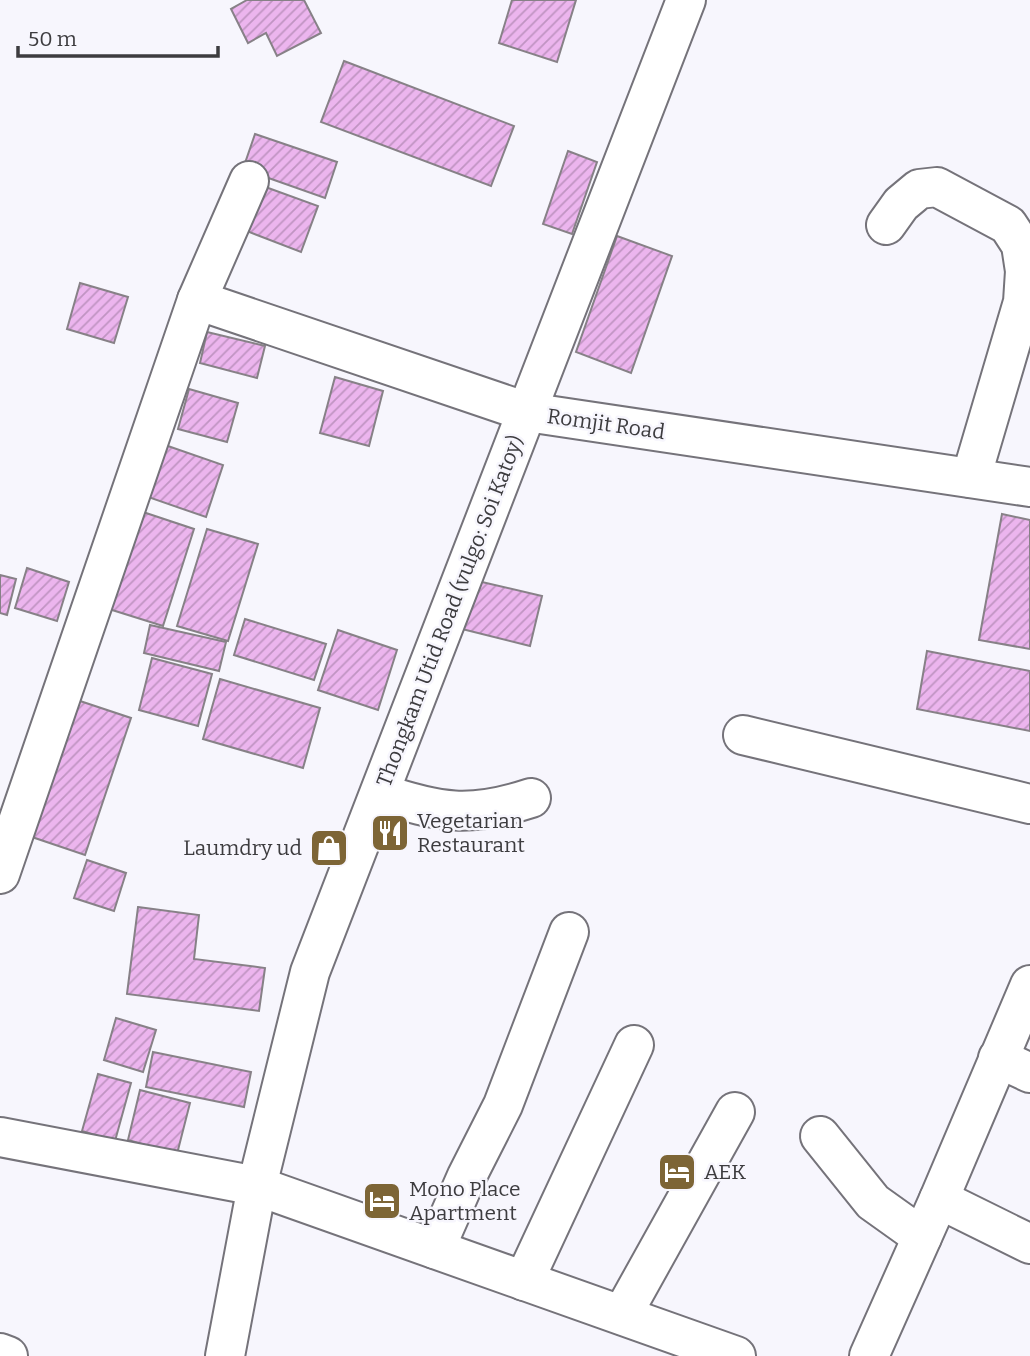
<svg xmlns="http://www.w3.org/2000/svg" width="1030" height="1356" font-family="Bitter,serif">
  <defs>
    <pattern id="building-hatch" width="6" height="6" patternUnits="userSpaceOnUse" patternTransform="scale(1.75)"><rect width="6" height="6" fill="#ecb5ee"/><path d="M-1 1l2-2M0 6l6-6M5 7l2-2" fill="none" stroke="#c094c2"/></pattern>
  </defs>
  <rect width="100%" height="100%" fill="#f7f6fd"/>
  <g fill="url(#building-hatch)" stroke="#878187" stroke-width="2">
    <path d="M247,0H304L321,33L277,56L266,33L248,43L231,9Z"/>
    <path d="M512,0H576L557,62L499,43Z"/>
    <path d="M344,61L514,126L491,186L321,122Z"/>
    <path d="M255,134L337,162L325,198L243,169Z"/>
    <path d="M568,151L597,162L572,234L543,224Z"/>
    <path d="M260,185L318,206L301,252L244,230Z"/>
    <path d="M617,236L672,256L631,373L576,352Z"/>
    <path d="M80,283L128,297L114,343L67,329Z"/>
    <path d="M207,332L265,346L257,378L200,363Z"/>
    <path d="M335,377L383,391L369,446L320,433Z"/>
    <path d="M189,389L238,403L227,442L178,429Z"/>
    <path d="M165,445L223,465L206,517L148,497Z"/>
    <path d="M140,511L194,529L163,626L109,609Z"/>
    <path d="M1002,514L1030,520V649L979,640Z"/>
    <path d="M207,529L258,544L228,641L177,626Z"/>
    <path d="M27,568L69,582L57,621L15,608Z"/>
    <path d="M0,575L16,579L7,615L0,613Z"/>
    <path d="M469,579L542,596L530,646L458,628Z"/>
    <path d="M245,619L326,644L314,680L234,655Z"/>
    <path d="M150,625L226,642L219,671L144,653Z"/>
    <path d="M338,630L397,650L378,710L318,690Z"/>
    <path d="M927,651L1030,671V731L917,709Z"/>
    <path d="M152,658L212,674L198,726L139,710Z"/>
    <path d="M220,679L320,708L303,768L203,739Z"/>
    <path d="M77,700L131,718L85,855L32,837Z"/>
    <path d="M87,860L126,873L114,911L74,898Z"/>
    <path d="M138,907L199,915L194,959L265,968L259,1011L127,994Z"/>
    <path d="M116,1018L156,1030L143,1072L104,1060Z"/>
    <path d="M153,1052L251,1072L244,1107L146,1087Z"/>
    <path d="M98,1074L131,1083L115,1141L82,1131Z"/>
    <path d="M140,1090L190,1103L177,1154L128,1140Z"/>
  </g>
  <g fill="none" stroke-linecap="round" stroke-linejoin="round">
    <defs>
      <g id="minor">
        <path d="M886,225L901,204L919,189L937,187L1008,225L1021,245L1025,271L1023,302L971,478"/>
        <path d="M197,300L527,412L1030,487"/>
        <path d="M743,735L1030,804"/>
        <path d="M380,793C439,813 470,818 531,798"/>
        <path d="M0,874L197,300L249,181"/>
        <path d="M998,1058L1030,1073"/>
        <path d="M820,1136L873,1202L922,1237"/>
        <path d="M0,1137L257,1186L736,1356"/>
        <path d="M939,1199L1030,1244"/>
        <path d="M435,1249L467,1176L503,1105L569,932"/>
        <path d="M524,1281L634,1045"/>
        <path d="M622,1315L735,1112"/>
        <path d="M0,1353L8,1356"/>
        <path d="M225,1356L257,1186L310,972L686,0"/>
        <path d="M869,1356L939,1199L1030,985"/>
      </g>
    </defs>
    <use href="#minor" stroke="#75737a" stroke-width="42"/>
    <use href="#minor" stroke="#fff" stroke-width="38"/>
  </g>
  <defs>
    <symbol id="restaurant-square" viewBox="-11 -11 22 22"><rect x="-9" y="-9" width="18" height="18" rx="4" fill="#7d6536" stroke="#f7f6fd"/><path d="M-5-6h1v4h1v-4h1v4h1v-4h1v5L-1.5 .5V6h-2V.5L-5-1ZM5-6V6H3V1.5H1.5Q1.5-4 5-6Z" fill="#fff"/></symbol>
    <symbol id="shop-square" viewBox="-11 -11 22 22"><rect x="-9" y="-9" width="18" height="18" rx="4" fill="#7d6536" stroke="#f7f6fd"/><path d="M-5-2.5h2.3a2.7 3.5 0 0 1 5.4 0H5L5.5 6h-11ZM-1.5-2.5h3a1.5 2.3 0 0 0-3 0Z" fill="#fff"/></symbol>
    <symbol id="hotel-square" viewBox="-11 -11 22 22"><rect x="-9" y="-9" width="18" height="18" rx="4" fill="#7d6536" stroke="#f7f6fd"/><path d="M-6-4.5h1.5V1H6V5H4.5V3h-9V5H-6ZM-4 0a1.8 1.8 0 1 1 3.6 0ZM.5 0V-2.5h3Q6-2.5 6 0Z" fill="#fff"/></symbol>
  </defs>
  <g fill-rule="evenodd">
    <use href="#restaurant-square" x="368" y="811" width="44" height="44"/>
    <use href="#shop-square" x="307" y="826" width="44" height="44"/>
    <use href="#hotel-square" x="655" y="1150" width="44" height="44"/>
    <use href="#hotel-square" x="360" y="1179" width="44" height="44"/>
  </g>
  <g text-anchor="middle" stroke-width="5" stroke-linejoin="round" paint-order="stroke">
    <g font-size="21" fill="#3d3c3f" stroke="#f7f6fd">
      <text transform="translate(606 424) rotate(8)" y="7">Romjit Road</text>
      <text transform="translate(450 611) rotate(-69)" y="7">Thongkam Utid Road (vulgo: Soi Katoy)</text>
    </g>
    <g font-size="21" fill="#3d3c3f" stroke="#f7f6fd" text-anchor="start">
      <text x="417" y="828">Vegetarian<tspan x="417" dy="24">Restaurant</tspan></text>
      <text x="302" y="855" text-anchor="end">Laumdry ud</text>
      <text x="704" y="1179">AEK</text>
      <text x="409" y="1196">Mono Place<tspan x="409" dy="24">Apartment</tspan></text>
    </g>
  </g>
  <path d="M18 46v10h200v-10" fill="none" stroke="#3d3c3f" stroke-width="3.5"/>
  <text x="28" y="46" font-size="21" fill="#3d3c3f" stroke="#f7f6fd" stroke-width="5" paint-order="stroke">50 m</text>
</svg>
